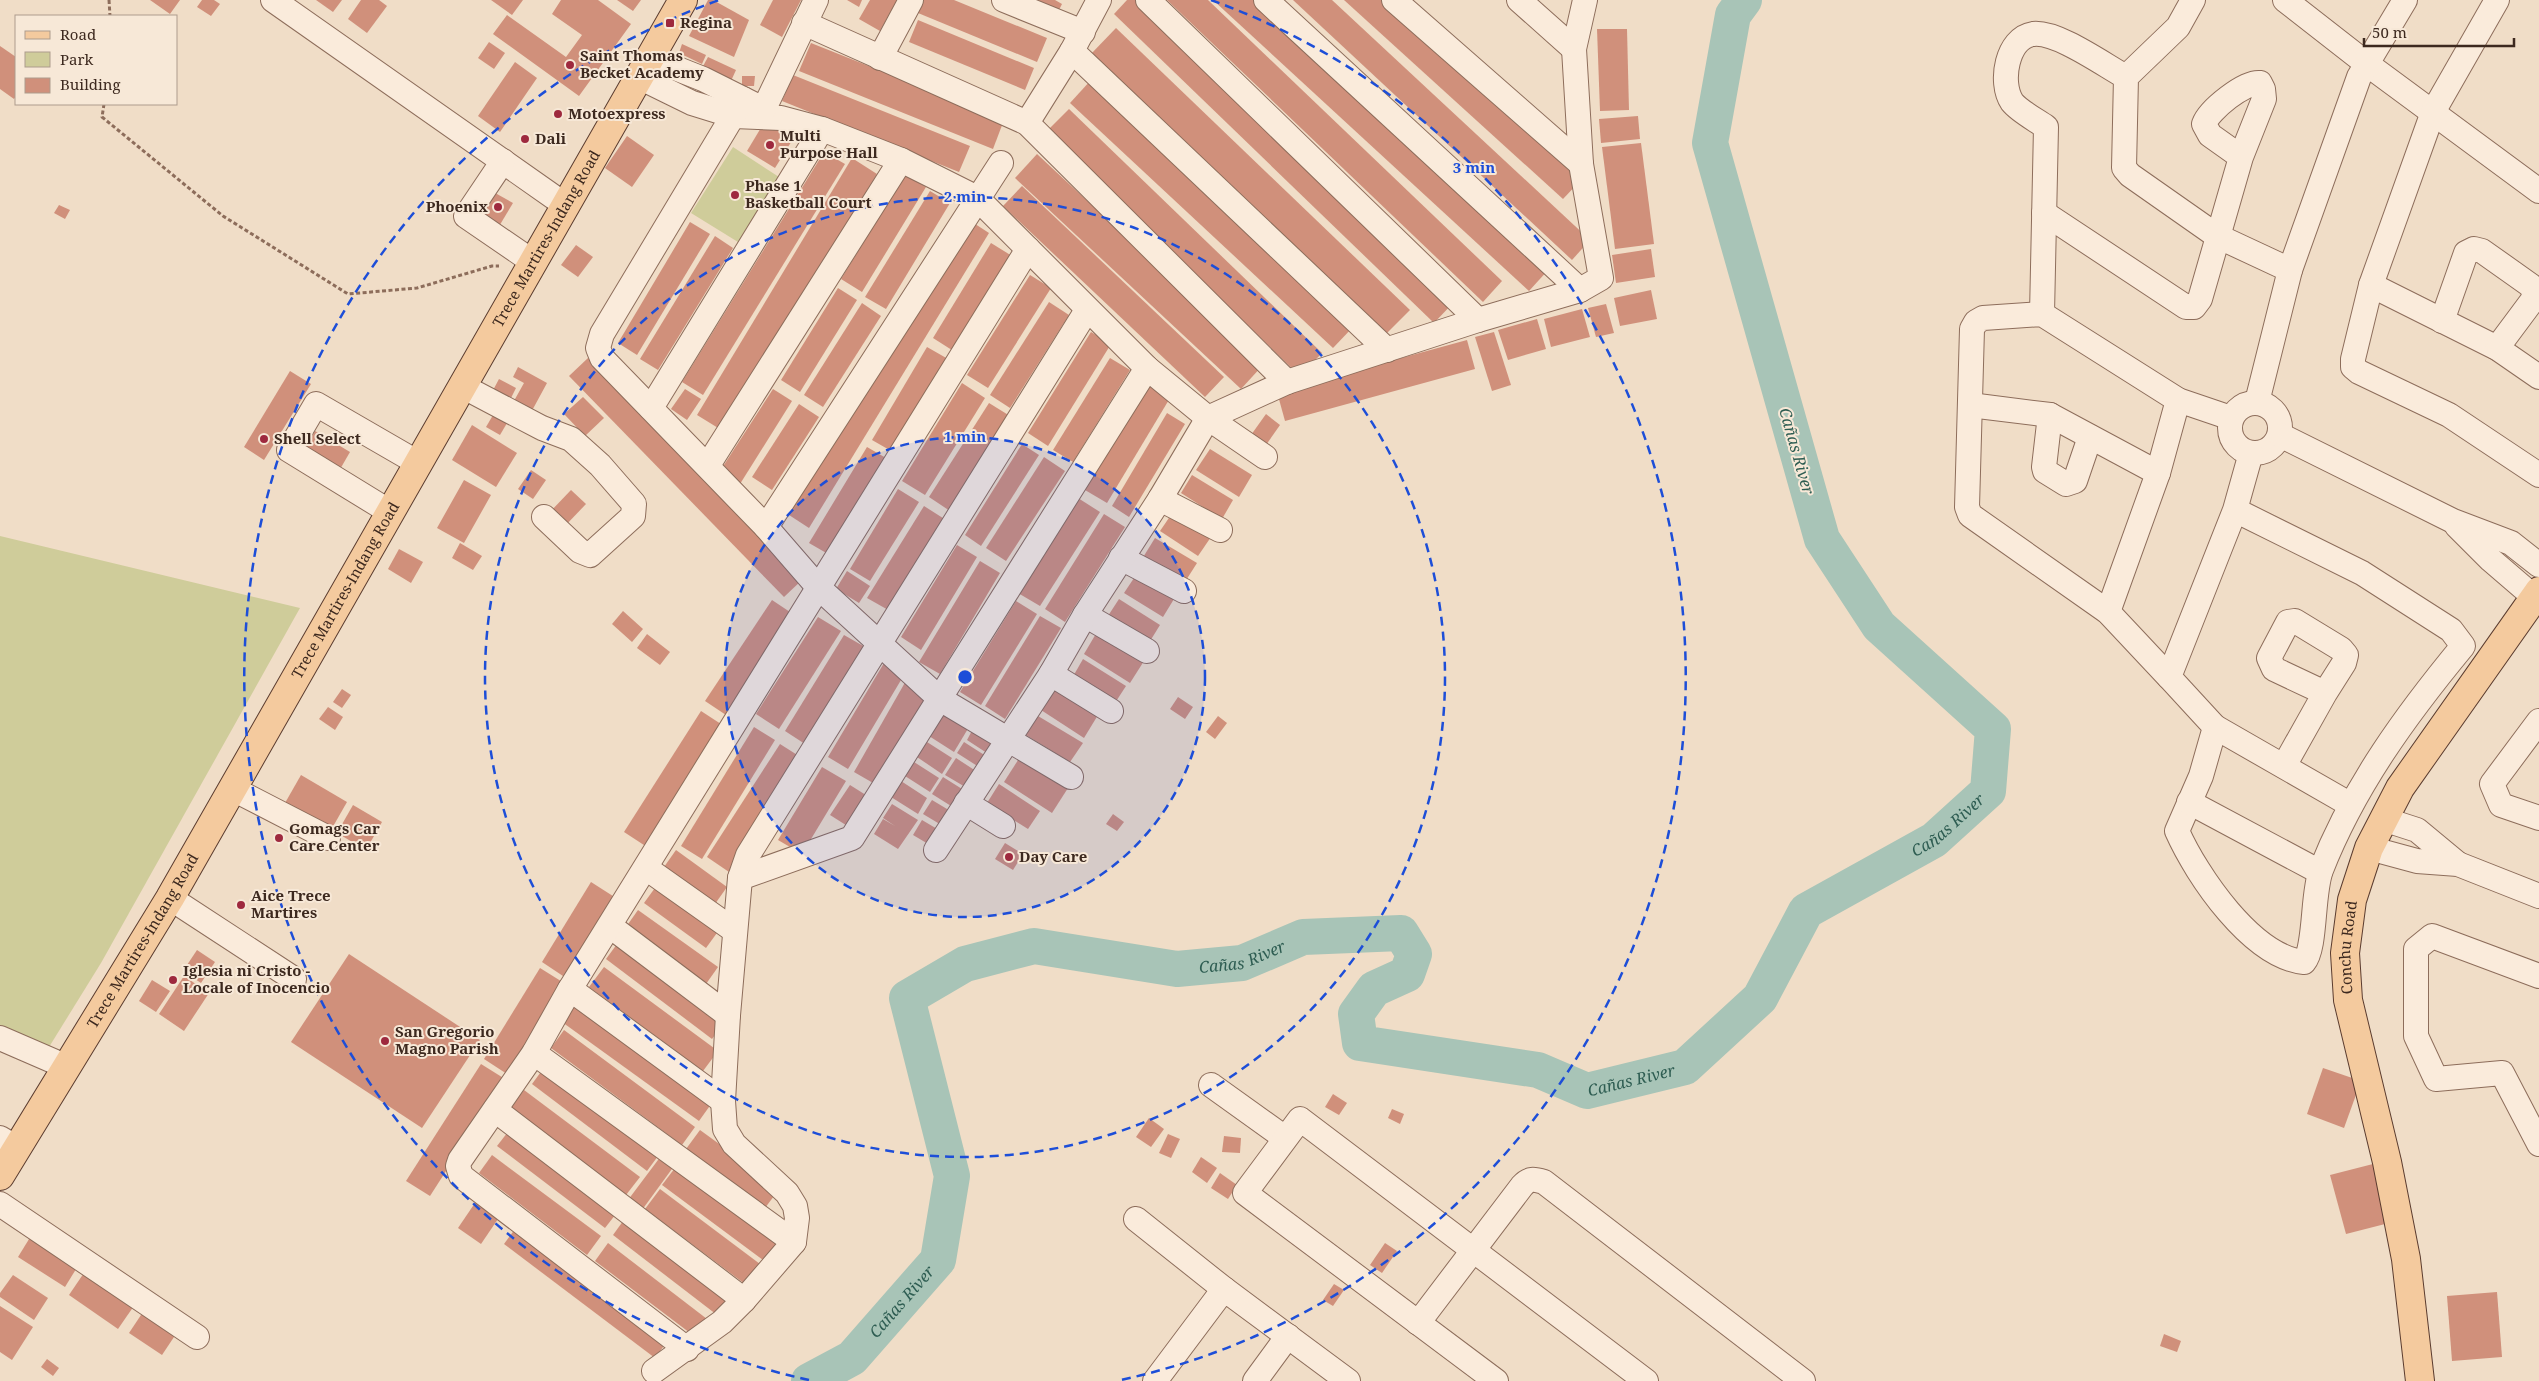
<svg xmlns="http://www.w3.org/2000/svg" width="2539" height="1381" font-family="'Noto Serif',serif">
  <rect width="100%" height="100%" fill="#f0ddc7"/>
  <g fill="#cfcc9a">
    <path d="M733,147L779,177L738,242L691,213Z"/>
    <path d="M0,536L300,608L101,963L41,1060L0,1043Z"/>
  </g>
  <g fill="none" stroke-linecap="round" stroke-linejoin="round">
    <path stroke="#a8c4b7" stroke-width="36" id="s1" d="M809,1381L852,1358L938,1260L952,1176L907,998L965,964L1034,946L1177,969L1242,963L1303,937L1401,933L1414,954L1407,974L1374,989L1356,1014L1360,1043L1538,1070L1587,1091L1685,1067L1760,998L1806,911L1934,840L1988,791L1993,729L1879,626L1822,539L1710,143L1733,15L1744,0"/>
  </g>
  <g fill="#d0907b">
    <path d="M150,0H180L170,14Z"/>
    <path d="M202,0H214L220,4L211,16L197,7Z"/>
    <path d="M316,0H342L333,12Z"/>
    <path d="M361,0H379L387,6L367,33L348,19Z"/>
    <path d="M491,0H523L512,15Z"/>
    <path d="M561,0H598L631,24L579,96L493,34L507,15L566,57L582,35L552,14Z"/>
    <path d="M617,0H641L633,11Z"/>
    <path d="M708,0H713L749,20L734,57L689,36Z"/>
    <path d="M773,0H801L782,37L760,25Z"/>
    <path d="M847,0H862L859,7Z"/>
    <path d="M870,0H897L880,31L859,19Z"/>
    <path d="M924,0H954L1047,38L1037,62L918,13Z"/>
    <path d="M1038,0H1055L1062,4L1058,12Z"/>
    <path d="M1127,0H1142L1454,302L1434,323L1114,14Z"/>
    <path d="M1167,0H1208L1502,281L1483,302Z"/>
    <path d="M1213,0H1257L1549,269L1529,291Z"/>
    <path d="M1293,0H1332L1590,240L1572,260Z"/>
    <path d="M1344,0H1382L1581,180L1563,199Z"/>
    <path d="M918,20L1034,68L1025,90L909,42Z"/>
    <path d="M1116,28L1410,310L1384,336L1090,55Z"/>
    <path d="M1597,29H1627L1629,110L1600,111Z"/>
    <path d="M489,42L505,53L494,69L478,58Z"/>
    <path d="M811,43L1004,120L993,149L799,71Z"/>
    <path d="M682,44L706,55L702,64L679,53Z"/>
    <path d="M0,46L16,57V96L14,99L0,89Z"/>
    <path d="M708,57L736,70L731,81L702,68Z"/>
    <path d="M515,62L537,78L500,132L478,116Z"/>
    <path d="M793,75L970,146L959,172L782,101Z"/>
    <path d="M742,76H755L754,86H742Z"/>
    <path d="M1091,80L1354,326L1333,348L1070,103Z"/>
    <path d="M1069,109L1322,353L1300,376L1046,132Z"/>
    <path d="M1638,116L1640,139L1601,143L1599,119Z"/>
    <path d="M765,121L793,139L775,168L747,151Z"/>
    <path d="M627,136L654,155L632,187L605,168Z"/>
    <path d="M1641,143L1654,244L1615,249L1602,147Z"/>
    <path d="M824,152L845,164L703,395L682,382Z"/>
    <path d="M1037,154L1263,365L1241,389L1015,178Z"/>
    <path d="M852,158L877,174L723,431L697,415Z"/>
    <path d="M905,175L926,187L862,292L841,279Z"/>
    <path d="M1022,186L1224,377L1205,397L1003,206Z"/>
    <path d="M488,189L513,203L498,228L474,215Z"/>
    <path d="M930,191L950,203L886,309L865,297Z"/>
    <path d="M59,205L70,210L65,219L54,213Z"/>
    <path d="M969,220L989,233L809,528L789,515Z"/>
    <path d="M690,222L710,234L637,355L618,343Z"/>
    <path d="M715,236L733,248L658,370L640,359Z"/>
    <path d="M991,243L1012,256L955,352L933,338Z"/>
    <path d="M576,245L593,257L578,277L561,265Z"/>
    <path d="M1651,249L1655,277L1616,283L1612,255Z"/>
    <path d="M1030,275L1051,288L988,388L967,375Z"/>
    <path d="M838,288L857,300L800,392L781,380Z"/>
    <path d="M1651,290L1657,319L1620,326L1614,298Z"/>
    <path d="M1049,302L1069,315L1010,408L990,395Z"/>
    <path d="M862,303L881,316L823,407L804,395Z"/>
    <path d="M1606,304L1614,333L1596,337L1588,308Z"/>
    <path d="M1582,309L1590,337L1551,347L1544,319Z"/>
    <path d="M1537,319L1546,349L1508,360L1498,330Z"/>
    <path d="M1091,332L1111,344L1048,446L1028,433Z"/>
    <path d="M1494,332L1511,385L1492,391L1475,337Z"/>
    <path d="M1467,340L1475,369L1285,421L1277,392Z"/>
    <path d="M927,347L948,359L893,452L872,440Z"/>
    <path d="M588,358L803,579L784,597L569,376Z"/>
    <path d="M1110,358L1130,370L1073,462L1053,450Z"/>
    <path d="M518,367L547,383L528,418L510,408L524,383L513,377Z"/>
    <path d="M290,371L311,384L264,460L244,447Z"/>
    <path d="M499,379L516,388L509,402L491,394Z"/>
    <path d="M962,383L985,398L925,495L902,481Z"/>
    <path d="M1148,385L1170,398L1107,503L1085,490Z"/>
    <path d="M685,389L701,399L687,420L671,409Z"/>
    <path d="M773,389L792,401L740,484L720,471Z"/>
    <path d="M583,397L604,418L585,436L564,414Z"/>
    <path d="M989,403L1010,416L950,511L929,497Z"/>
    <path d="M799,404L819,417L772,490L752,477Z"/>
    <path d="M496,410L510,418L500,435L486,427Z"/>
    <path d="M1167,413L1185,424L1129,517L1112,506Z"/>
    <path d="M1266,414L1280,425L1266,445L1251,435Z"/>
    <path d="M472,425L517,453L496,487L452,460Z"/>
    <path d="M315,431L350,452L339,471L304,451Z"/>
    <path d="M1022,444L1039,455L981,546L965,535Z"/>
    <path d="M867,447L886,458L828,554L809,543Z"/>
    <path d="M1210,449L1252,475L1239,497L1196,470Z"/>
    <path d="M1044,457L1065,471L1006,561L986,548Z"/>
    <path d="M531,470L546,480L533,499L518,489Z"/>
    <path d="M1192,475L1233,500L1222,519L1181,493Z"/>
    <path d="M464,480L491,495L464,543L437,528Z"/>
    <path d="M898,489L919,502L870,581L850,569Z"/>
    <path d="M571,490L586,504L564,527L549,513Z"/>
    <path d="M1078,498L1100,512L1040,606L1018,593Z"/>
    <path d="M924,506L946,520L890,611L867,598Z"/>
    <path d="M1173,512L1211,537L1198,556L1160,531Z"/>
    <path d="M1104,514L1125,527L1065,622L1045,609Z"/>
    <path d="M1155,538L1197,563L1183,585L1142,559Z"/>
    <path d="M460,543L482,556L473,570L452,558Z"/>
    <path d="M957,545L977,557L921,650L901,637Z"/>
    <path d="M399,549L423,562L411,583L388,569Z"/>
    <path d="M980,561L1000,573L940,674L919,662Z"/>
    <path d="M847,571L870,586L859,603L836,589Z"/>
    <path d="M1136,575L1174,599L1163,617L1124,593Z"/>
    <path d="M1119,599L1160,625L1147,646L1106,619Z"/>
    <path d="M772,600L796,616L729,717L705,701Z"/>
    <path d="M1016,601L1037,614L981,705L960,692Z"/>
    <path d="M623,611L643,629L632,642L612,624Z"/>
    <path d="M1040,616L1061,628L1005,719L985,706Z"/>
    <path d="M818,617L841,631L779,729L756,714Z"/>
    <path d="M1097,632L1144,661L1130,683L1084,654Z"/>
    <path d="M647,634L670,652L660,665L637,648Z"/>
    <path d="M844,635L865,647L805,744L785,731Z"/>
    <path d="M1083,659L1126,686L1113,706L1071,680Z"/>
    <path d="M884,663L904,675L848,769L828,757Z"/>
    <path d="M907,679L933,694L880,787L854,772Z"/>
    <path d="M1055,687L1098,715L1084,738L1041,710Z"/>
    <path d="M342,689L351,695L342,708L333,702Z"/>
    <path d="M1178,697L1193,707L1185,719L1170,709Z"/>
    <path d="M328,707L343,717L335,730L319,719Z"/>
    <path d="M701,711L724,726L647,847L624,832Z"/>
    <path d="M944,711L969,727L954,752L929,736Z"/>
    <path d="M1038,716L1083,743L1070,762L1026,735Z"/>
    <path d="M1218,716L1227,723L1215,739L1206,732Z"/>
    <path d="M754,727L775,740L702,859L681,846Z"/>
    <path d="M974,727L1001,744L993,757L967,740Z"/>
    <path d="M927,742L952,758L942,774L917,757Z"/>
    <path d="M964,742L989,758L982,769L957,753Z"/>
    <path d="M780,744L802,758L729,872L707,857Z"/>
    <path d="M1020,757L1068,788L1052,813L1004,782Z"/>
    <path d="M956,758L982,775L972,791L945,775Z"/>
    <path d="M914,762L939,778L930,792L905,776Z"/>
    <path d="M822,767L846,781L802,854L778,840Z"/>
    <path d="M301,775L347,802L331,830L285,803Z"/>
    <path d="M943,777L970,794L959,811L932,794Z"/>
    <path d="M901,781L927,798L918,814L891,797Z"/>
    <path d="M999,784L1040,811L1028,829L987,803Z"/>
    <path d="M850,785L869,797L849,827L830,815Z"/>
    <path d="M932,800L957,815L948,829L923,814Z"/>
    <path d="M892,804L918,820L898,849L874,834L883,819L895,826L883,818Z"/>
    <path d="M353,805L382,822L366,850L337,833Z"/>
    <path d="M1113,814L1124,822L1117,831L1106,824Z"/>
    <path d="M922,820L944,833L935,848L913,835Z"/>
    <path d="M1005,843L1023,854L1013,870L995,859Z"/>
    <path d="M676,850L727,887L715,904L664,867Z"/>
    <path d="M660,881L722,926L706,948L644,903Z"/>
    <path d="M591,882L616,898L566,978L542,962Z"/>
    <path d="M638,910L718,967L706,984L626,927Z"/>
    <path d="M620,940L726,1020L712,1039L606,959Z"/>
    <path d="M197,950L215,962L201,983L183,971Z"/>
    <path d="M349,954L480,1040L422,1128L291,1042Z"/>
    <path d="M604,967L718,1051L703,1071L589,987Z"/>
    <path d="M540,968L564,983L507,1074L484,1059Z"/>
    <path d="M184,976L209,993L184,1031L159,1014Z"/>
    <path d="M152,980L170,991L156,1012L139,1001Z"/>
    <path d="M577,1001L714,1100L699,1121L562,1022Z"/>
    <path d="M564,1030L695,1127L682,1145L551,1048Z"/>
    <path d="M481,1064L505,1079L430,1196L406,1181Z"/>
    <path d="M546,1065L661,1152L647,1171L532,1084Z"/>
    <path d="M2323,1068L2361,1081L2344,1128L2307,1114Z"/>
    <path d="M524,1090L640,1177L626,1195L511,1107Z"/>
    <path d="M1333,1094L1347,1103L1339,1115L1325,1107Z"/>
    <path d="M1392,1109L1404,1114L1400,1124L1388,1118Z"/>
    <path d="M1149,1118L1164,1129L1151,1147L1136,1137Z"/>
    <path d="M511,1128L619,1210L605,1228L497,1146Z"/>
    <path d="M700,1130L780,1188L765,1208L686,1149Z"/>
    <path d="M1168,1134L1180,1139L1171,1158L1159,1153Z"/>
    <path d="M1224,1136L1241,1138L1240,1153L1222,1152Z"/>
    <path d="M664,1152L677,1162L642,1210L628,1200Z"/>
    <path d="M492,1155L601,1236L587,1255L479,1173Z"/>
    <path d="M1201,1157L1217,1168L1207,1183L1192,1172Z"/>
    <path d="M678,1164L783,1242L767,1263L662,1185Z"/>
    <path d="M2373,1164L2389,1223L2346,1234L2330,1175Z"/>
    <path d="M1220,1173L1237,1185L1228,1199L1211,1188Z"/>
    <path d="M660,1189L764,1267L749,1287L645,1209Z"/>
    <path d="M477,1200L500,1216L481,1244L458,1228Z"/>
    <path d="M626,1217L734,1300L721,1318L613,1235Z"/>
    <path d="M518,1225L669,1339L655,1358L504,1244Z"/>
    <path d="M34,1231L81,1261L65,1287L18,1257Z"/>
    <path d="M608,1243L707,1319L694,1336L595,1261Z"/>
    <path d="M1385,1243L1397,1251L1382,1273L1370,1265Z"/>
    <path d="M88,1267L138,1300L118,1329L69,1295Z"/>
    <path d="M13,1275L48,1298L34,1320L0,1297V1293Z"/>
    <path d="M1334,1284L1344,1290L1333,1306L1323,1300Z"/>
    <path d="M2497,1292L2502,1357L2452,1361L2447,1296Z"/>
    <path d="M0,1306L33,1327L12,1360L0,1352Z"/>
    <path d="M145,1309L178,1331L162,1355L129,1333Z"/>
    <path d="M2164,1334L2181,1341L2177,1352L2160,1346Z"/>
    <path d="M47,1359L59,1368L53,1376L41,1367Z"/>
  </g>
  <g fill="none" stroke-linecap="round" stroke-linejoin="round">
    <defs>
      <g id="minor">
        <path d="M273,0L565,205"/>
        <path d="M1004,0L1083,32"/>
        <path d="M1148,0L1478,320"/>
        <path d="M1266,0L1580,290"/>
        <path d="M1394,0L1581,164"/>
        <path d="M1519,0L1574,49"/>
        <path d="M2193,0L2178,27L2126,77L2124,168L2130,175L2217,236L2290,270L2257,402"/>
        <path d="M2285,0L2367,64L2539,191"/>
        <path d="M2497,0L2433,112L2371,285L2353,359V367L2359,372L2449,415L2539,475"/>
        <path d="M804,23L1027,123L1287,382"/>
        <path d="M1072,51L1387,350"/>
        <path d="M650,58L703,79L757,106"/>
        <path d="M880,58L911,0"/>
        <path d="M639,77L692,103L734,116L781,118L822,129L901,160L977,198L1147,368L1208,418L1265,457"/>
        <path d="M743,99L602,334L598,348L602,358L766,527L818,587L940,699L1071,777"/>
        <path d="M760,117L816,0"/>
        <path d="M1027,123L1072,51L1099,0"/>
        <path d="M503,161L466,216L533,262"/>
        <path d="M2044,213L2186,307H2194L2200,299L2241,157L2264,99L2263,89L2260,83C2245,81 2209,110 2204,124L2210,135L2241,157"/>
        <path d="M2290,270L2359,77L2405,0"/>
        <path d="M2371,285L2497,348L2539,377"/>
        <path d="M2042,314L2046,127C2036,120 2019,111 2012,102C1999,82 2007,38 2033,34C2057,31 2104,65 2126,77"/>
        <path d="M2442,321L2466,253L2474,249L2482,251L2530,285L2535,293L2532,301L2497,348"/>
        <path d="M462,386L542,428L571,439L600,465L634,504L633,516L590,555L580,551L544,517"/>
        <circle cx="2255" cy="428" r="25"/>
        <path d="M1970,405L2050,415L2158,473"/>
        <path d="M651,408L822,129"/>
        <path d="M2050,415L2044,467L2045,471L2066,484L2075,481L2090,437"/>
        <path d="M2280,435L2453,521L2511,543L2539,565"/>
        <path d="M708,465L901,160"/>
        <path d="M1160,499L1220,530"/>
        <path d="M2235,510L2362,573L2451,630L2463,646C2406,715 2354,786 2321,870C2312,894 2316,948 2304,962C2252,957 2197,876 2177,831L2201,776L2215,727L2169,677L2235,510L2251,453"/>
        <path d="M390,512L289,450L316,404L418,463"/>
        <path d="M2457,526L2491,560L2534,597L2539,600"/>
        <path d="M766,527L1001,163"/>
        <path d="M1121,558L1184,591"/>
        <path d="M2108,612L2158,473L2178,400"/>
        <path d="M1085,615L1147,651"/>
        <path d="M1051,674L1111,711"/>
        <path d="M2169,677L2108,612L1970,515L1967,507L1972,329L1976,322L1983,318L2042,314L2178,400L2231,418"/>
        <path d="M2539,721L2492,784L2501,805L2539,818"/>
        <path d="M2215,727L2351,805"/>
        <path d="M2284,766L2325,693L2344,663L2346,655L2341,649L2295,621L2288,622L2269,658L2274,669L2325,693"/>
        <path d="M233,789L328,838"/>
        <path d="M2189,802L2320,872"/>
        <path d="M966,803L1003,826"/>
        <path d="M2383,819L2417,830L2458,864"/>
        <path d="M2369,848L2417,861L2458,864L2539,896"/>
        <path d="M936,850L1051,674L1085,615L1160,499L1208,418L1287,382L1478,320L1580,290L1601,278L1581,164L1574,49L1585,0"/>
        <path d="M646,868L735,931"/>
        <path d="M740,878L852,838L1147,368"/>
        <path d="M170,898L294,979"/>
        <path d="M610,926L728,1015"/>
        <path d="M2539,976L2432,936L2416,949V1036L2436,1079L2502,1073L2539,1144"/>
        <path d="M570,989L723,1101"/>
        <path d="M0,1038L67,1067"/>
        <path d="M534,1053L794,1242"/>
        <path d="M1211,1085L1285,1138"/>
        <path d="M495,1110L744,1300"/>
        <path d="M0,1138L17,1148"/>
        <path d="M0,1204L197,1337"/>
        <path d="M1136,1219L1224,1289"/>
        <path d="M1418,1323L1522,1186C1529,1178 1534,1179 1544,1182L1803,1381"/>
        <path d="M687,1349L461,1176L458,1166L460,1160L534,1053L570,989L1028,249"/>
        <path d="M654,1371L722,1322L744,1300L794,1242L797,1218L795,1206L787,1193L734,1144L725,1129L723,1101L728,1015L740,878L748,855L1087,310"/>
        <path d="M1155,1381L1224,1289L1348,1381"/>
        <path d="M1255,1381L1288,1336"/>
        <path d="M1496,1381L1245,1193L1300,1119L1646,1381"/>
      </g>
      <g id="major">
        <path id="s2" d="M0,1176L170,898L683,0"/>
        <path id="s3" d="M2420,1381L2406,1259L2387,1162L2348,1000L2345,953L2352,900L2369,848L2400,788L2539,591"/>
      </g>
    </defs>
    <use href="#minor" stroke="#8d6d5b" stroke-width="26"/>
    <use href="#major" stroke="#5b3c2f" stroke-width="30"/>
    <g stroke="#8d6d5b" stroke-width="3" stroke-dasharray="4 2.5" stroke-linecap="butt">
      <path d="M109,0L110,16"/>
      <path d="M104,104L102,117L223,216L348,294L417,288L492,266H499"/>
    </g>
    <use href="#minor" stroke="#faebdb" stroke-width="24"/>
    <use href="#major" stroke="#f4ca9e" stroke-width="28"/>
  </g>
  <circle cx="965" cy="677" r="240" fill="#1d4ed8" fill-opacity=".12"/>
  <g fill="none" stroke="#1d4ed8" stroke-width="2.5" stroke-dasharray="9 6">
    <circle cx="965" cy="677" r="240"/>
    <circle cx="965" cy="677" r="480"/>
    <path d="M809 1380A720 720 0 0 1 719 0M1211 0A720 720 0 0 1 1121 1380"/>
  </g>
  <g fill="#9e293e" stroke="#f7e8d7" stroke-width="2">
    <rect x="665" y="18" width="10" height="10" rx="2.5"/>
    <circle cx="570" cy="65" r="5"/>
    <circle cx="558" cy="114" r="5"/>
    <circle cx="525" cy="139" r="5"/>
    <circle cx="770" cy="145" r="5"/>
    <circle cx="735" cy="195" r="5"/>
    <circle cx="498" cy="207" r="5"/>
    <circle cx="264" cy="439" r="5"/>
    <circle cx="279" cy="838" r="5"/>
    <circle cx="1009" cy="857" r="5"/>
    <circle cx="241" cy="905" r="5"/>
    <circle cx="173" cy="980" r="5"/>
    <circle cx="385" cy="1041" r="5"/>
  </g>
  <g text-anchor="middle" stroke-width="4" stroke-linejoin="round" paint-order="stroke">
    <g font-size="15" font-weight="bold" fill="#3d291f" stroke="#f7e8d7" text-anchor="start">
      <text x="680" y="28">Regina</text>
      <text x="580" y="61">Saint Thomas<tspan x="580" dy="17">Becket Academy</tspan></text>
      <text x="568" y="119">Motoexpress</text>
      <text x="780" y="141">Multi<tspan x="780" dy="17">Purpose Hall</tspan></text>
      <text x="535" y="144">Dali</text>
      <text x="745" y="191">Phase 1<tspan x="745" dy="17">Basketball Court</tspan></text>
      <text x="488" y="212" text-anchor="end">Phoenix</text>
      <text x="274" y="444">Shell Select</text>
      <text x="289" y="834">Gomags Car<tspan x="289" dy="17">Care Center</tspan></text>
      <text x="1019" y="862">Day Care</text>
      <text x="251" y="901">Aice Trece<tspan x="251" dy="17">Martires</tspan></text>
      <text x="183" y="976">Iglesia ni Cristo -<tspan x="183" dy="17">Locale of Inocencio</tspan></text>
      <text x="395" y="1037">San Gregorio<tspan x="395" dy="17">Magno Parish</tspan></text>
    </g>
    <g font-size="15" fill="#3d291f" stroke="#f7e8d7">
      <text dy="5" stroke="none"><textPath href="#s2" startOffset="1085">Trece Martires-Indang Road</textPath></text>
      <text dy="5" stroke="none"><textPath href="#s2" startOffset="680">Trece Martires-Indang Road</textPath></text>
      <text dy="5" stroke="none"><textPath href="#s2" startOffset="275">Trece Martires-Indang Road</textPath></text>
      <text dy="5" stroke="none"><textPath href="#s3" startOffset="441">Conchu Road</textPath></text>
    </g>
    <g font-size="16" font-style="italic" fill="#2e5d52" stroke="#f7e8d7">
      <text transform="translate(1797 451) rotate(74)" y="6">Cañas River</text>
      <text dy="6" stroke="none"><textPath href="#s1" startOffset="1804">Cañas River</textPath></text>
      <text dy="6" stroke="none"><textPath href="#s1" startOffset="798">Cañas River</textPath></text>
      <text dy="6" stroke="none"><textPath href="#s1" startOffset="1382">Cañas River</textPath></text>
      <text dy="6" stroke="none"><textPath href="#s1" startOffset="124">Cañas River</textPath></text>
    </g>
  </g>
  <circle cx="965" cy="677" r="8" fill="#1d4ed8" stroke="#f7e8d7" stroke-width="2.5"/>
  <g font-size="15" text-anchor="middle" font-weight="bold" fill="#1d4ed8" stroke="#f7e8d7" stroke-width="4" stroke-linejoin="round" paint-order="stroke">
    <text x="1474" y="173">3 min</text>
    <text x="965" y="202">2 min</text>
    <text x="965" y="442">1 min</text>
  </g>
  <rect x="15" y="15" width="162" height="90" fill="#f7e8d7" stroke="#ad9c8d"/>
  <rect x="25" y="31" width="25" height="8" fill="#f4ca9e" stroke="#ad9c8d"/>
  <text x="60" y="40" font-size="15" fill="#3d291f">Road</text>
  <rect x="25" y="52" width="25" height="15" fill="#cfcc9a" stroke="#ad9c8d"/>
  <text x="60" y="65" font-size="15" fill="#3d291f">Park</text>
  <rect x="25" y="78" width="25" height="15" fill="#d0907b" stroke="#ad9c8d"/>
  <text x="60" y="90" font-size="15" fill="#3d291f">Building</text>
  <path d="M2364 38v8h150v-8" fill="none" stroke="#3d291f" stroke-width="2.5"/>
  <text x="2372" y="38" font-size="15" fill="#3d291f" stroke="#f7e8d7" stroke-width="4" paint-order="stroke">50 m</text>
</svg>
